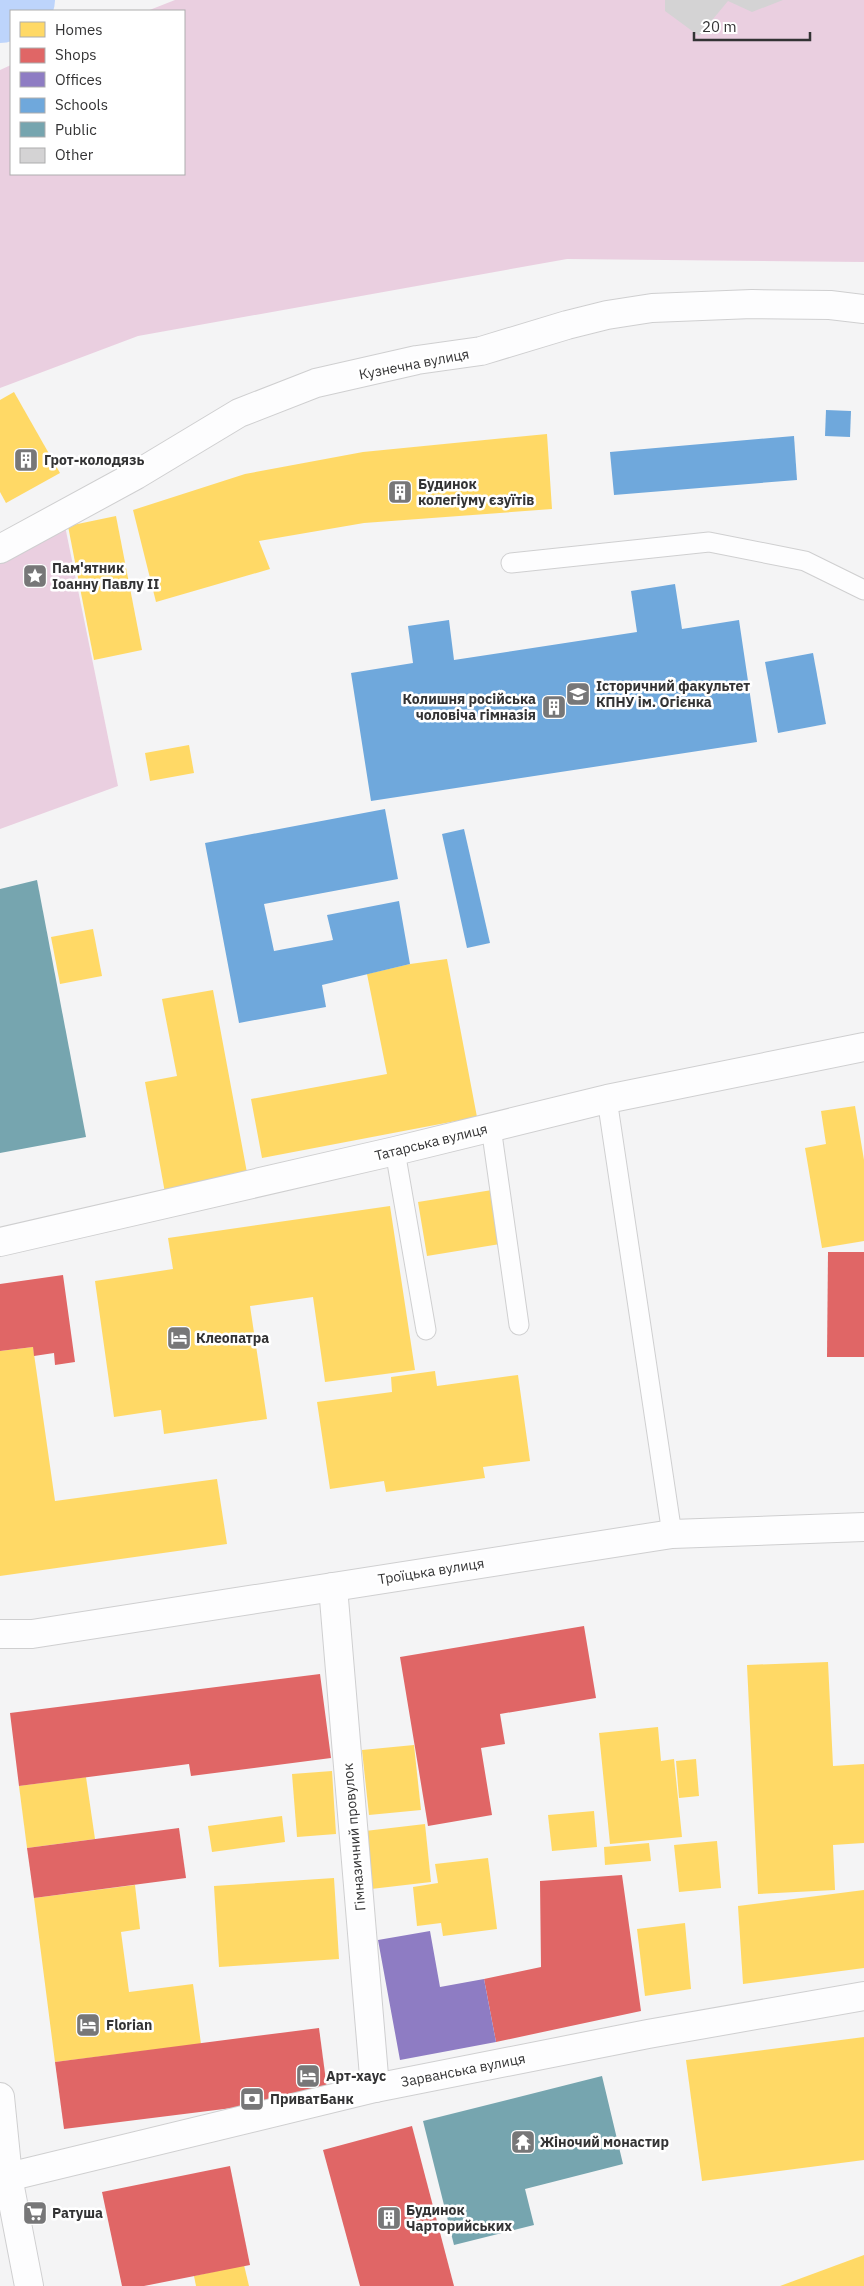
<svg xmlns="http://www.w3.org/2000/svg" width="864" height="2286" font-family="'IBM Plex Sans',sans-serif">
  <rect width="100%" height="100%" fill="#f4f4f5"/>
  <g fill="#eacfe0">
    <path d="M175,0H864V262L567,259L138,336L0,388V70L11,65V174H184V11H147Z"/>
    <path d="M65,526L118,786L0,829V556Z"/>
  </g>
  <g fill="#ffd966">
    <path d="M14,392L60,473L6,503L0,492V400Z"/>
    <path d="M547,434L552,509L364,523L259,541L270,569L156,602L133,510L245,474L363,452Z"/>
    <path d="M116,516L142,650L94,660L68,526Z"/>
    <path d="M189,745L194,773L150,781L145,753Z"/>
    <path d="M93,929L102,976L60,984L51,937Z"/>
    <path d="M447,959L477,1117L262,1158L251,1099L387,1074L367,974L410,964Z"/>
    <path d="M213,990L248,1178L165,1193L145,1082L177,1076L162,999Z"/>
    <path d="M855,1106L864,1160V1241L822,1248L805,1148L826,1144L821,1111Z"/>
    <path d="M492,1190L500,1244L427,1256L418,1202Z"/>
    <path d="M390,1206L415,1370L325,1382L313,1297L250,1306L267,1419L164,1434L161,1410L114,1417L95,1281L173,1269L168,1238Z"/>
    <path d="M33,1347L55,1501L217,1479L227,1544L0,1576V1351Z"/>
    <path d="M435,1371L437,1386L518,1375L530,1461L483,1467L485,1478L386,1492L384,1481L330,1489L317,1402L392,1392L391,1377Z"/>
    <path d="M828,1662L833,1766L864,1764V1843L833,1845L835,1890L758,1894L747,1665Z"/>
    <path d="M658,1727L661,1761L674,1759L682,1837L610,1844L599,1733Z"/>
    <path d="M414,1745L421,1810L369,1815L362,1750Z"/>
    <path d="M696,1759L699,1796L679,1798L676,1761Z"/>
    <path d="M332,1771L336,1834L297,1837L292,1774Z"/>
    <path d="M86,1777L95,1839L27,1848L19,1786Z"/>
    <path d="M594,1811L597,1847L552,1851L548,1815Z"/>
    <path d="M282,1816L285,1842L212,1852L208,1826Z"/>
    <path d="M425,1824L431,1882L371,1889L365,1831Z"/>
    <path d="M717,1841L721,1888L679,1892L674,1845Z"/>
    <path d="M649,1843L651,1861L605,1865L604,1847Z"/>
    <path d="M488,1858L497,1929L443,1936L441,1923L417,1926L413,1887L438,1883L435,1864Z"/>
    <path d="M334,1878L339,1959L219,1967L214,1886Z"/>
    <path d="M135,1885L140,1929L121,1932L129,1992L193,1984L201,2044L55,2062L34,1898Z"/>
    <path d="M864,1890V1968L743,1984L738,1906Z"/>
    <path d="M685,1923L691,1989L645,1996L637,1929Z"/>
    <path d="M864,2037V2160L702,2181L686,2060Z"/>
    <path d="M864,2255V2286H780Z"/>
    <path d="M244,2265L249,2286H196L194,2276Z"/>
  </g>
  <g fill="#e06666">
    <path d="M828,1252H864V1357H827Z"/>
    <path d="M63,1275L75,1362L55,1365L54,1353L34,1356L33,1347L0,1351V1284Z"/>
    <path d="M584,1626L596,1698L500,1714L505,1744L481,1748L492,1815L428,1826L400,1657Z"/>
    <path d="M320,1674L331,1758L191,1776L189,1764L19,1786L10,1713Z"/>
    <path d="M179,1828L186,1878L34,1898L27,1848Z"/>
    <path d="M622,1875L641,2011L496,2042L484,1979L541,1967L540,1881Z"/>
    <path d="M319,2028L328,2096L64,2129L55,2062Z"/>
    <path d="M412,2126L454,2286H360L323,2150Z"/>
    <path d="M230,2166L250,2265L144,2286H122L102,2192Z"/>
  </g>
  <path fill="#8e7cc3" d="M430,1931L440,1987L484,1979L496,2042L400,2060L378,1940Z"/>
  <g fill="#6fa8dc">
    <path d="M826,410L851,411L850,437L825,436Z"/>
    <path d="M794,436L797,480L614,495L610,452Z"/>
    <path d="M675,584L682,629L739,620L757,742L371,801L351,673L413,663L408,626L449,620L454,660L637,632L631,591Z"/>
    <path d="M813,653L826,724L778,733L765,662Z"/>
    <path d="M385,809L398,879L264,904L274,951L333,940L327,915L399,901L410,964L322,985L326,1007L239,1023L205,843Z"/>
    <path d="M464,829L490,943L467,948L442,834Z"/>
  </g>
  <g fill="#76a5af">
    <path d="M37,880L86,1137L0,1153V889Z"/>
    <path d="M602,2076L623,2164L525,2189L534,2225L454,2245L423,2121Z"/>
  </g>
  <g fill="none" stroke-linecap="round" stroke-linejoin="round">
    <path stroke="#bdd4fb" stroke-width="70" d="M0,8L20,0"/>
  </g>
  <path fill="#d4d3d4" d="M665,0H783L752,12L728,1L699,36L665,11Z"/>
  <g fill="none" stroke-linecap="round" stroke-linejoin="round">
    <defs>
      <g id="service">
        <path d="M511,563L709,542L805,561L864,590"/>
        <path d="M607,1099L672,1534"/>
        <path d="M491,1127L519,1325"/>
        <path d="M395,1151L426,1330"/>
      </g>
      <g id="minor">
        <path d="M0,549L136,475L239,413L316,383L417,360L481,351L567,325L607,315L652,308L752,304L830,305L864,309"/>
        <path d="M0,1242L395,1151L607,1099L864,1047"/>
        <path d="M333,1587L375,2088"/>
        <path d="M0,2097L8,2177L29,2286"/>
        <path d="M8,2177L375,2088L648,2034L864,1996"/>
      </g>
      <path id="secondary" d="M0,1634H32L672,1534L864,1527"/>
    </defs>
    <use href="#service" stroke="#cfcfd0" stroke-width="21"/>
    <use href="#minor" stroke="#cfcfd0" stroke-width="30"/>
    <use href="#secondary" stroke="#cfcfd0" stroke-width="30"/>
    <use href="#service" stroke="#fdfdfe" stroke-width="19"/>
    <use href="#minor" stroke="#fdfdfe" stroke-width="28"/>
    <use href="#secondary" stroke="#fdfdfe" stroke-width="28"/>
  </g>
  <defs>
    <symbol id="building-square" viewBox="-11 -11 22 22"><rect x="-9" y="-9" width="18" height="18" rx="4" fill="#777778" stroke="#fff"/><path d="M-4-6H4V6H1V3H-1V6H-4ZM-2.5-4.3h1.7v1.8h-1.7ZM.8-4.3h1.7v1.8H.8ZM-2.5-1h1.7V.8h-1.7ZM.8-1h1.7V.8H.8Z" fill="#fff"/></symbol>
    <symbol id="sight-square" viewBox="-11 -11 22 22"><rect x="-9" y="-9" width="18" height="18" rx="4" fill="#777778" stroke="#fff"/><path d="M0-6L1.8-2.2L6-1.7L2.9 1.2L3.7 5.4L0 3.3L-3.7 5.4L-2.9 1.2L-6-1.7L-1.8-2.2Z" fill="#fff"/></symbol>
    <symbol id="university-square" viewBox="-11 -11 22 22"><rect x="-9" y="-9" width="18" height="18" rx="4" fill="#777778" stroke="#fff"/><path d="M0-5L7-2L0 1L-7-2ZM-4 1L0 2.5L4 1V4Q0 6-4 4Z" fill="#fff"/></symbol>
    <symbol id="hotel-square" viewBox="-11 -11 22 22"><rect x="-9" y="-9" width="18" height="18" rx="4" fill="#777778" stroke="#fff"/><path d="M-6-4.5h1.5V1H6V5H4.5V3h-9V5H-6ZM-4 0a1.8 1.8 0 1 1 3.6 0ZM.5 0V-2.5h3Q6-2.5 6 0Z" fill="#fff"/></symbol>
    <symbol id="bank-square" viewBox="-11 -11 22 22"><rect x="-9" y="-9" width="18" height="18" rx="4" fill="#777778" stroke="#fff"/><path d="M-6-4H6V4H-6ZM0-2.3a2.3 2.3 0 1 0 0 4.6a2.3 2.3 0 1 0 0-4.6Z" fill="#fff"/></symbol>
    <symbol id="temple-square" viewBox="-11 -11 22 22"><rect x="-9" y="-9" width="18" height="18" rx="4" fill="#777778" stroke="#fff"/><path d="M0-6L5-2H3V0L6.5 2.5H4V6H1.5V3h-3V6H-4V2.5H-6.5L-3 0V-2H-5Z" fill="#fff"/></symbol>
    <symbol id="supermarket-square" viewBox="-11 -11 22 22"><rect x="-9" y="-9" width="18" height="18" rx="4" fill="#777778" stroke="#fff"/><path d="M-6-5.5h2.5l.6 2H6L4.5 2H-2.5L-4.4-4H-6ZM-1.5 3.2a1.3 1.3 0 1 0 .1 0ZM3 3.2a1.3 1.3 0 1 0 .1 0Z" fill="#fff"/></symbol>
  </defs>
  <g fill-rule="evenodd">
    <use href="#building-square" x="12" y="446" width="28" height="28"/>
    <use href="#building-square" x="386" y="478" width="28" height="28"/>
    <use href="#sight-square" x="21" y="562" width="28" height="28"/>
    <use href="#university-square" x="564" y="680" width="28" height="28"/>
    <use href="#building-square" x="540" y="693" width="28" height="28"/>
    <use href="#hotel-square" x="165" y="1324" width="28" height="28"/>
    <use href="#hotel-square" x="74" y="2011" width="28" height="28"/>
    <use href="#hotel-square" x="294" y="2062" width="28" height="28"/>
    <use href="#bank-square" x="238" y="2085" width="28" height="28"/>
    <use href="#temple-square" x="509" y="2128" width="28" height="28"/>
    <use href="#supermarket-square" x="21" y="2199" width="28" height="28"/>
    <use href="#building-square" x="375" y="2204" width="28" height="28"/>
  </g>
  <g text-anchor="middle" stroke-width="5" stroke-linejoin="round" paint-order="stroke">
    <g font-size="14" fill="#333334" stroke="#fff">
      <text transform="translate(414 364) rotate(-11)" y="5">Кузнечна вулиця</text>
      <text transform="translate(431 1142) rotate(-14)" y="5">Татарська вулиця</text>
      <text transform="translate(431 1571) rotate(-9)" y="5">Троїцька вулиця</text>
      <text transform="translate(354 1837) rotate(-95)" y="5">Гімназичний провулок</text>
      <text transform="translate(463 2070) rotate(-11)" y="5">Зарванська вулиця</text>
    </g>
    <g font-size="14" font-weight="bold" fill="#333334" stroke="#fff" text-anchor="start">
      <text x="44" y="465">Грот-колодязь</text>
      <text x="418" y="489">Будинок<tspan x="418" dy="16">колегіуму єзуїтів</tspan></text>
      <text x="52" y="573">Пам'ятник<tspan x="52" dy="16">Iоанну Павлу II</tspan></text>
      <text x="596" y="691">Історичний факультет<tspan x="596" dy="16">КПНУ ім. Огієнка</tspan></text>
      <text x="536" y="704" text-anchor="end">Колишня російська<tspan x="536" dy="16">чоловіча гімназія</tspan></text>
      <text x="196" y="1343">Клеопатра</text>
      <text x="106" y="2030">Florian</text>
      <text x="326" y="2081">Арт-хаус</text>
      <text x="270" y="2104">ПриватБанк</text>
      <text x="540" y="2147">Жіночий монастир</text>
      <text x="406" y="2215">Будинок<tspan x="406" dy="16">Чарторийських</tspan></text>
      <text x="52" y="2218">Ратуша</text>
    </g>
  </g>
  <rect x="10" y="10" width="175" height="165" fill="#ffffff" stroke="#adadae"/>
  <rect x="20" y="22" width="25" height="15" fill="#ffd966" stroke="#adadae"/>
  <text x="55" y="35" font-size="15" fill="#333334">Homes</text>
  <rect x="20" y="48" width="25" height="15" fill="#e06666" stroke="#adadae"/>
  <text x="55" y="60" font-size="15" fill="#333334">Shops</text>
  <rect x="20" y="72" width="25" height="15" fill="#8e7cc3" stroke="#adadae"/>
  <text x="55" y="85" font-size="15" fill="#333334">Offices</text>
  <rect x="20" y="98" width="25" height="15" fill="#6fa8dc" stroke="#adadae"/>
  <text x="55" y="110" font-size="15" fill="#333334">Schools</text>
  <rect x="20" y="122" width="25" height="15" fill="#76a5af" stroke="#adadae"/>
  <text x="55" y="135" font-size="15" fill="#333334">Public</text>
  <rect x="20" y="148" width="25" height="15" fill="#d4d3d4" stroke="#adadae"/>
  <text x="55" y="160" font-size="15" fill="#333334">Other</text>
  <path d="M694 32v8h116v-8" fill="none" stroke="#333334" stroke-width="2.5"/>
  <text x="702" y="32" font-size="15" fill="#333334" stroke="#ffffff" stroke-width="4" paint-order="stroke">20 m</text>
</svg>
